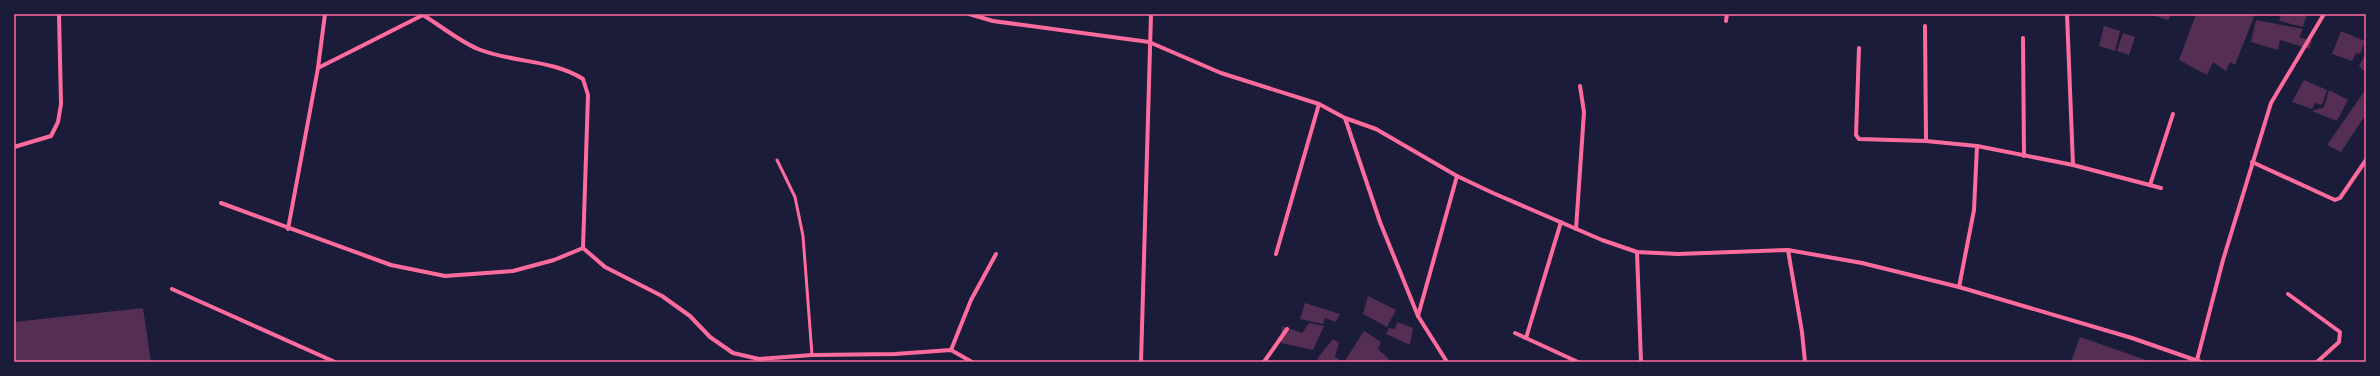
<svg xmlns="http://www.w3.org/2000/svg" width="2380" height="376" font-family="Roboto,sans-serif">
  <rect width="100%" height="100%" fill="#1b1b3a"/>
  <g fill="#542f53">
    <path d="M2149,14H2171L2168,20Z"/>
    <path d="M2196,14H2255L2235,65L2230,62L2226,71L2213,62L2207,75L2179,60Z"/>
    <path d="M2281,14H2307L2303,27L2279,21Z"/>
    <path d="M2256,20L2303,29L2299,37L2312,41L2309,49L2280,40L2278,50L2251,42Z"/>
    <path d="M2104,26L2120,31L2115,51L2099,46Z"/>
    <path d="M2341,31L2365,41L2360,54L2356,53L2352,61L2332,54Z"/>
    <path d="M2123,33L2135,37L2129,55L2117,51Z"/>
    <path d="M2366,53V73L2359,66Z"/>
    <path d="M2304,80L2327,90L2322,105L2315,103L2312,109L2292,102Z"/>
    <path d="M2366,89V114L2341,152L2327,145Z"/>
    <path d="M2329,90L2348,100L2337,121L2312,111L2324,107Z"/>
    <path d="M1368,296L1396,310L1387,327L1363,314Z"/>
    <path d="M1305,303L1340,314L1336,322L1325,318L1323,324L1300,319Z"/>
    <path d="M143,308L151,362H14V322Z"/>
    <path d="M1397,322L1413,328L1410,345L1386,334L1389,328L1395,329Z"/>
    <path d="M1309,323L1324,326L1313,350L1281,343L1282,326L1302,333Z"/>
    <path d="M1364,331L1381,342L1378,349L1389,359L1387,362H1344Z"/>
    <path d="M2080,337L2152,362H2071Z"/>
    <path d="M1333,339L1339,343L1335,357L1340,360L1338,362H1322L1317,359Z"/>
  </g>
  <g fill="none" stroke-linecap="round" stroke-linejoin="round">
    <path stroke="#ff6b9d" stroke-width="3" d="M777,160L795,197L803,236L812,355"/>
    <g stroke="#ff6b9d" stroke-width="4">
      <path d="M969,14L993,21L1149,42L1221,73L1319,104L1345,118L1376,129L1457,176L1493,193L1602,240L1637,252L1678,254L1788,250L1862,263L1959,287L2132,338L2201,362"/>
      <path d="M2067,14L2073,165"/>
      <path d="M1726,21L1727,14"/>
      <path d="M1925,26L1926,141"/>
      <path d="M2023,38L2024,156"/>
      <path d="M1859,48L1856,135L1859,139L1926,141L1977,146L2073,165L2161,188"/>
      <path d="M318,68L423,15C441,26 459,41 478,49C512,63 552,59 583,79L588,95L583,248"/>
      <path d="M1345,118L1380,222L1418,316L1447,362"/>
      <path d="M14,147L51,136L58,122L61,104L59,14"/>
      <path d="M2252,162L2335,200L2340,198L2366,160"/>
      <path d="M2150,185L2173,114"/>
      <path d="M221,203L391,265L445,276L513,271L554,260L583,248L605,267L662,296L690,316L710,337L733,353L759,359L812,355L895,354L951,350L972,362"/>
      <path d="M288,229L318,68L325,14"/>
      <path d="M1576,229L1584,112L1580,86"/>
      <path d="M1788,250L1802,332L1805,362"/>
      <path d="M1637,252L1641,362"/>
      <path d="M1276,254L1319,104"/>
      <path d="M1959,287L1974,210L1977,146"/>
      <path d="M172,289L335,362"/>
      <path d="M2288,294L2340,332L2339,342L2317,362"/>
      <path d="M1418,316L1457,176"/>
      <path d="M1515,333L1578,362"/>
      <path d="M1526,338L1561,222"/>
      <path d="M951,350L971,300L996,254"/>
      <path d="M2197,360L2223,260L2271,103L2324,14"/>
      <path d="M1141,362L1151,14"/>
      <path d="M1264,362L1287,329"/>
    </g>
  </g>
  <rect width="2380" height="376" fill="none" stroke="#1b1b3a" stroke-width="30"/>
  <rect x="15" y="15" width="2350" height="346" fill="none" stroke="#ff6b9d" stroke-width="1.5"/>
</svg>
